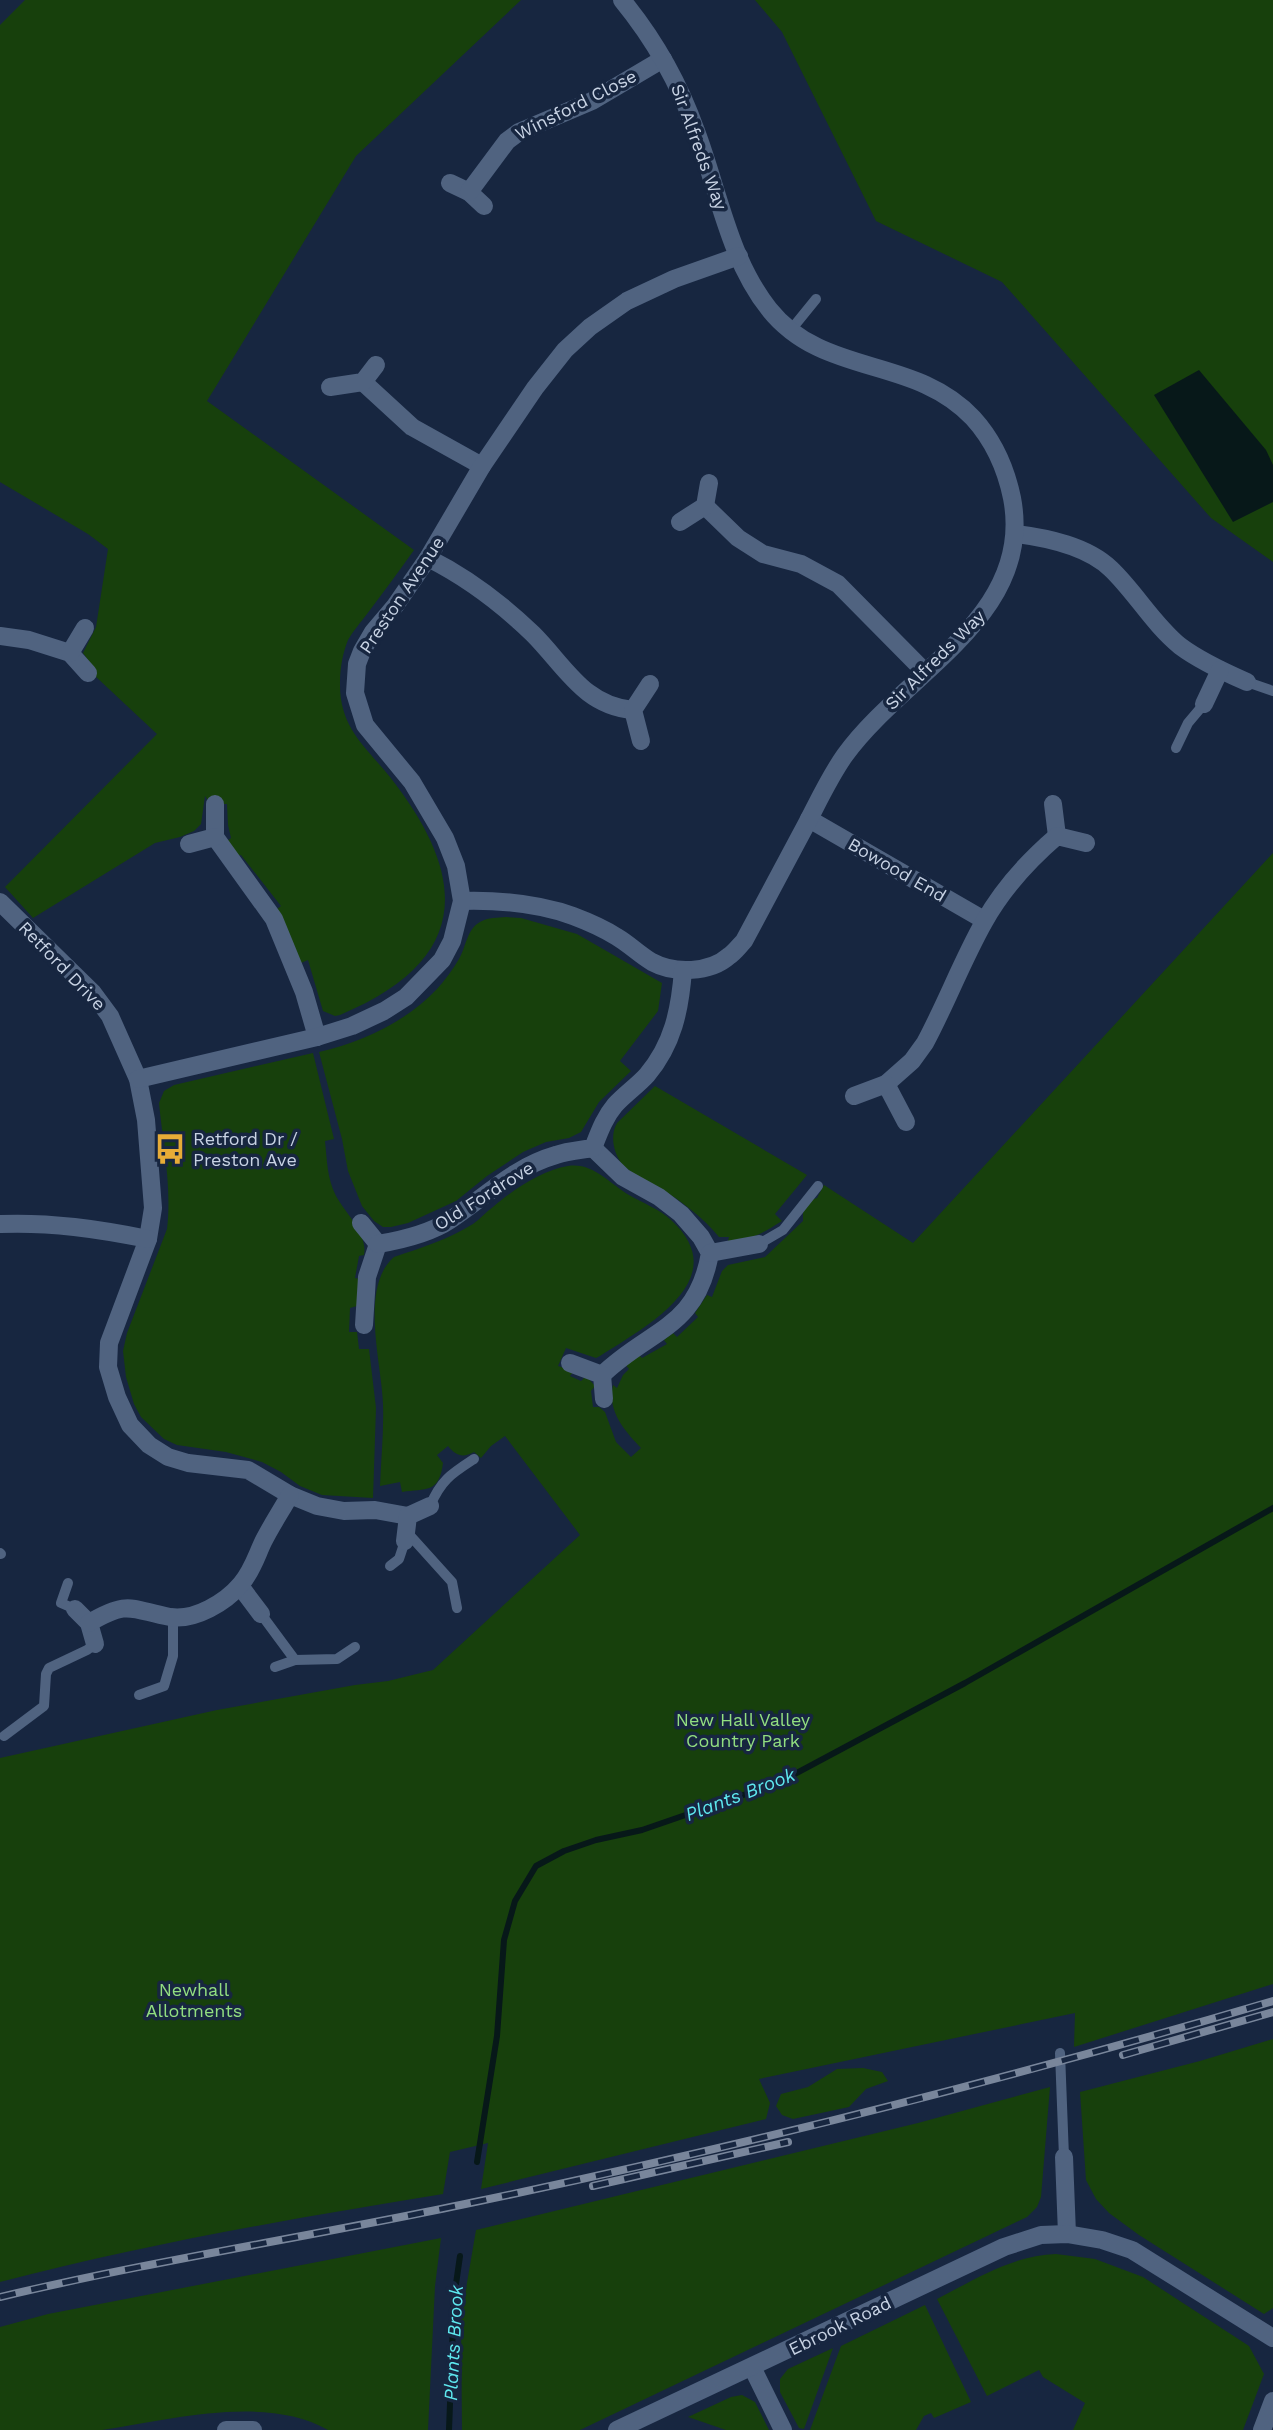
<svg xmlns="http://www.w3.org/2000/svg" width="1273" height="2430" font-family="'Work Sans',sans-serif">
  <rect width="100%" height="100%" fill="#172640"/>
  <g fill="#17400c">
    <path d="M25,0H521L356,156L207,401L414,550C399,571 383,593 367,614C361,622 353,631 348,640C343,652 340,668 340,682C339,727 364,745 390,777C471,880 469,961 340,1015L335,1016L323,1011L308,960L301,963L277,909L281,906L241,855L236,856L227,841L231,838L228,825L227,804H223V801L209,802L205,796L201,824L194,831L180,837L155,843L33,918L5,887L157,734L94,675V668L83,653L96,627L108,549L88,534L0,482V25Z"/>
    <path d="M755,0H1273V562L1211,518L1002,282L876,221L782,32Z"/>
    <path d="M1273,853V1984L1074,2047L1075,2013L759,2079L770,2103L766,2119L481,2189L488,2143L450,2152L443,2194C295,2218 145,2244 0,2282V1758L217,1710L355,1685L388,1681L433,1670L580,1535L505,1436L491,1446L481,1458L474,1452C463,1458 456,1456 448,1446L437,1455L443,1463C439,1494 426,1488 402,1492L400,1482L380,1486C381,1459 384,1431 383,1404C382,1365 359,1287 394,1257C421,1248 449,1239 473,1224C480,1219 486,1212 493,1207C513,1190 542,1170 568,1166C593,1162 610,1184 629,1195C643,1203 659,1209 671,1220C736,1279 645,1327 600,1356L596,1358L566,1348L558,1366L574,1371L570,1376L581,1381L586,1376L595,1386L591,1391L593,1407H599L605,1412L616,1442L631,1457L641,1448C624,1430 607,1411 613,1385L617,1388L623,1375L629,1369L625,1364L638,1354L642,1358L667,1344L664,1340L673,1333L677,1337L698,1317L695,1313L707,1295L712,1297L722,1271L728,1265L765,1257L803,1221V1213L808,1201L817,1198L824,1185L913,1243Z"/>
    <path d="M506,917L521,918L577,934L662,983L658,1011L620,1061L631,1071L599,1102L581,1132L569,1138L546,1142L523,1152L487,1176L456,1201L408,1223L391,1227H383L374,1221L362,1206L348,1171L342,1139L319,1052C362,1042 406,1022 437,989C445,980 453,969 459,959C466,947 467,929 480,922C488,917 498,918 506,917Z"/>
    <path d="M313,1053L334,1139L325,1141C327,1160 327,1178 336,1196C346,1214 368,1234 364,1255L359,1256L355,1278L361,1279L357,1306L350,1308L349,1332H357L359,1349H369L376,1408L373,1498L322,1495L300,1486L281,1472L262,1462L226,1452L177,1445L164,1439L141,1417L134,1404L126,1377L123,1351L127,1333L167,1229C172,1188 163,1145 159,1103L164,1091L174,1085Z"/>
    <path d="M655,1086L807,1175L775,1214L782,1221C763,1233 751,1240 728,1241L729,1237H719C703,1217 681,1201 660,1188C648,1181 631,1174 622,1164C613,1152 610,1135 617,1123Z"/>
    <path d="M1273,2039V2308L1264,2314L1139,2235L1109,2213L1096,2199L1086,2180L1080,2092L1200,2061Z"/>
    <path d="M863,2068L882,2072L888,2081L866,2089L849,2107L793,2119L782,2115L776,2106L781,2094L808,2087L837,2069Z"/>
    <path d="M1050,2087L1041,2197L1037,2207L1027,2217L580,2430H462L461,2318L476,2230L918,2123Z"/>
    <path d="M441,2238L435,2286L428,2430H328C266,2394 169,2420 102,2430C71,2430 31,2430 0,2430V2327L48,2314Z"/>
    <path d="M1056,2254L1095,2259L1143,2277L1249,2346L1264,2374L1243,2430H1073L1085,2403L1043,2377L1039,2370L987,2396L937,2299C974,2280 1013,2255 1056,2254Z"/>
    <path d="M925,2305L971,2402L934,2418L931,2413L924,2416L916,2430H810L841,2346Z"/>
    <path d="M833,2348L804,2429L799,2428L780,2392V2379L788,2369Z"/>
    <path d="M742,2395L755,2402L769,2430H726L688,2417L731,2397Z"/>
  </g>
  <path fill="#071819" d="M1199,370L1266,450L1273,465V502L1233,522L1154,395Z"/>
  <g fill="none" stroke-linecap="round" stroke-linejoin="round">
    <g stroke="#071819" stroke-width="6">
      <path d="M477,2162L497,2036L504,1940L515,1901L536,1866L564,1851L596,1840L642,1830L778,1783L965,1683L1273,1508"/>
      <path d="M449,2430L454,2298L460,2256"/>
    </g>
    <g stroke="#506380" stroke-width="10">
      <path d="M790,331L816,299"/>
      <path d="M1247,682L1273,691"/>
      <path d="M1176,748L1188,723L1204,704"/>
      <path d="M759,1244L783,1230L818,1186"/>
      <path d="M430,1506C441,1480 451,1474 474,1459"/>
      <path d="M406,1531L452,1582L457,1608"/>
      <path d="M0,1553L1,1554"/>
      <path d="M390,1566L399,1559L405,1541"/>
      <path d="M68,1583L61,1603L75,1609"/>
      <path d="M261,1614L295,1660"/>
      <path d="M275,1667L295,1660L337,1659L355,1647"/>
      <path d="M139,1695L164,1686L173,1656V1617"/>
      <path d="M4,1736L44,1706L46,1674L49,1668L87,1650L95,1644"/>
      <path d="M1060,2053L1064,2157"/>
    </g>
    <g stroke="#506380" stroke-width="18">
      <path d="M450,183L469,192L484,206"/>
      <path d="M469,192L507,141L519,132L592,101L663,59"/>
      <path d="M363,382L412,427L482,466"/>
      <path d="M330,387L363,382L376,365"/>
      <path d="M705,506L738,538L763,554L801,564L838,584L925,672"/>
      <path d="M680,522L705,506L709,483"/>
      <path d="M1016,534C1048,538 1087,546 1111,569C1136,593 1153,624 1180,646C1200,661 1224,672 1247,682"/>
      <path d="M428,558C466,577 503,605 533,634C565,666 584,706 633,710"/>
      <path d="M0,636L29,640L70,653L88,673"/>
      <path d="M70,653L85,628"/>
      <path d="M1204,704L1220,670"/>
      <path d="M641,741L633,710L650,684"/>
      <path d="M215,804V837L274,919L304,992L317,1037"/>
      <path d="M1053,804L1057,836"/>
      <path d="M809,819L984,920"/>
      <path d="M189,844L215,837"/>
      <path d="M462,901C500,900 537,903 573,916C589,922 603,928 617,937C629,944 640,955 652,962C674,974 710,973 729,956C735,952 739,946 744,941C765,902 786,862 807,823C819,800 830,776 845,755C904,673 1035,616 1012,498C1006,469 993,440 973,418C914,355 824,378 769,309C729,259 718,189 696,131C679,83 654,39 622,0"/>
      <path d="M0,902L93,993L110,1016L138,1079L146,1120L153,1208L148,1239L109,1343L108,1367L117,1397L130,1425L149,1445L168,1457L188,1463L248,1470L290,1495L317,1506L344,1511L375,1510L408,1516"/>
      <path d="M138,1079L317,1037L352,1026L384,1011L406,997L442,960L452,941L462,901L456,866L445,838L412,782L365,725L355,693L357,664L362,651L373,632L395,606L428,558L482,466L535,388L565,350L590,327L627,301L674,279L739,256"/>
      <path d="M886,1084L912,1061L925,1043C946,1004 962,961 984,922C1002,890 1029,860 1057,836L1086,843"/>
      <path d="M854,1096L886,1084L906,1122"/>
      <path d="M593,1148L623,1177L659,1197L681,1214L701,1237L710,1253C697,1329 649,1329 602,1375"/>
      <path d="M361,1223L378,1244L367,1277L364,1325"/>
      <path d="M0,1224C51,1222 98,1229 148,1239"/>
      <path d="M378,1244C402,1240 429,1234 450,1220C485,1197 514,1167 556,1155C567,1151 581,1150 593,1148C599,1133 604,1118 615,1105C625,1094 637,1086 647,1075C673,1044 680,1010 683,970"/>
      <path d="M710,1253L759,1244"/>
      <path d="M570,1363L602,1375L604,1399"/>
      <path d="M405,1541L408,1516L430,1506"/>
      <path d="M240,1586L261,1614"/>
      <path d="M75,1609L89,1623L95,1644"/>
      <path d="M89,1623C129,1600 129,1609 170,1617C195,1621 226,1602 241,1584C252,1571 256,1557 263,1542C271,1526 281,1511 290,1495"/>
      <path d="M1064,2157L1067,2234"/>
      <path d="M752,2367L783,2430"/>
      <path d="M226,2430H253"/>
      <path d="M617,2430L1004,2247L1041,2235L1067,2234L1102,2240L1132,2250L1273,2338"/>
      <path d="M1262,2430L1273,2401"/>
    </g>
    <defs>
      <g id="rail">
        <path d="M1123,2055L1273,2012"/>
        <path d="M593,2186L788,2142"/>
        <path d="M0,2297C156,2260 314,2236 470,2203C740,2147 1008,2079 1273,2001"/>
      </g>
    </defs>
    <use href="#rail" stroke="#79869b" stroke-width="8"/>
    <use href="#rail" stroke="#172640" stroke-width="5" stroke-dasharray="16" stroke-linecap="butt"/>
  </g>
  <defs>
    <symbol id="bus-bare" viewBox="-9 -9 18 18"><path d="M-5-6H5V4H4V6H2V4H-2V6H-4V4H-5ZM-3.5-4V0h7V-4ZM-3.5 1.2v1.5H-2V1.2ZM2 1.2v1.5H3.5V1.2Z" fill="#e7ac37" stroke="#172640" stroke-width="2.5" paint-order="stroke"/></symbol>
  </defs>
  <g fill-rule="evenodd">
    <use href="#bus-bare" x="148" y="1127" width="44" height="44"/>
  </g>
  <g text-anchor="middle" stroke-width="7" stroke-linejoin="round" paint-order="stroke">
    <g font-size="18" fill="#c8d3e4" stroke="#172640">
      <text transform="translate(576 105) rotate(-27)" y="6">Winsford Close</text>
      <text transform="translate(699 147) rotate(70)" y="6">Sir Alfreds Way</text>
      <text transform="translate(402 595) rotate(-56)" y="6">Preston Avenue</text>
      <text transform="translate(935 660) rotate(-45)" y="6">Sir Alfreds Way</text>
      <text transform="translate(897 870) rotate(30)" y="6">Bowood End</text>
      <text transform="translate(62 966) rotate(46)" y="6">Retford Drive</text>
      <text transform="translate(484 1196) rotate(-32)" y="6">Old Fordrove</text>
      <text transform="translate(840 2326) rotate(-26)" y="6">Ebrook Road</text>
    </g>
    <g font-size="18" fill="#c8d3e4" stroke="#172640" text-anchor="start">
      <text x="193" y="1145">Retford Dr /<tspan x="193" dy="21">Preston Ave</tspan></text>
    </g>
    <g font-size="18" fill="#92de80" stroke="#172640">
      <text x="743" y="1726">New Hall Valley<tspan x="743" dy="21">Country Park</tspan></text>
      <text x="194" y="1996">Newhall<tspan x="194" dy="21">Allotments</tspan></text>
    </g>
    <g font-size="19" font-style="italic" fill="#5ee8ef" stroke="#172640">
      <text transform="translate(740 1794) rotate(-21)" y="7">Plants Brook</text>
      <text transform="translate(453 2343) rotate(-87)" y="7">Plants Brook</text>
    </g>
  </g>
</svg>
